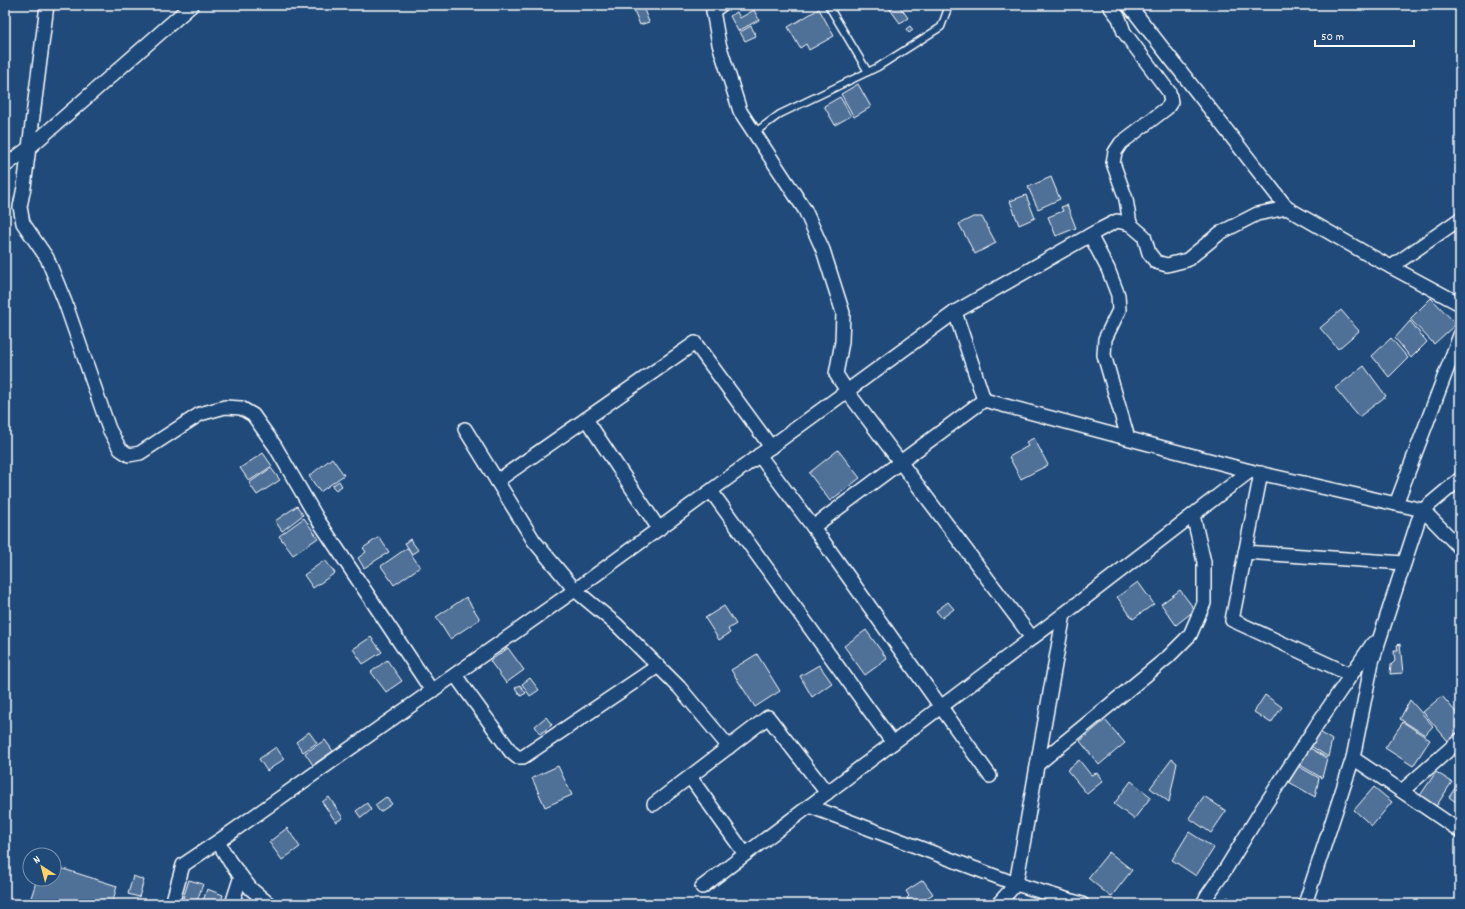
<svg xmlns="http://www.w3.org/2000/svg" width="1465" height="909" font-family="Dekko,sans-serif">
  <rect width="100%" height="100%" fill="#1f4a7a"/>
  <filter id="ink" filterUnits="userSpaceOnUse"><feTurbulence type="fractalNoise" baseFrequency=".025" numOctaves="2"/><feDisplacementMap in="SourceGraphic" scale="8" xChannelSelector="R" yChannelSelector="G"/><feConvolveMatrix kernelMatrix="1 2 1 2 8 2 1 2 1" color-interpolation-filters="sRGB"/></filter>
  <g filter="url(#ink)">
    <g fill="#507197" stroke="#fff">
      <path d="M639,5H642L649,22L640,25L633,8Z"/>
      <path d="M894,5H899L908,18L900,23L889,8Z"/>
      <path d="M819,9L834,36L809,50L806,44L800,48L788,27Z"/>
      <path d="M754,10L759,20L738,31L730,16L737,12L740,18Z"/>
      <path d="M751,26L756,36L745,41L740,32Z"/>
      <path d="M910,26L913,30L909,33L906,29Z"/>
      <path d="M858,84L871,107L854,117L841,94Z"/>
      <path d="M840,97L851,116L835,125L824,106Z"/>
      <path d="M1051,177L1060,199L1038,209L1028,187Z"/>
      <path d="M1026,195L1035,218L1019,225L1010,201Z"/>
      <path d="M1067,205L1076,228L1056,236L1048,217L1063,211L1061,207Z"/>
      <path d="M973,217H982L996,243L975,254L959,224Z"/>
      <path d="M1431,298L1456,324L1434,344L1410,319Z"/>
      <path d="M1341,310L1359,331L1338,349L1320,328Z"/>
      <path d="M1410,321L1427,342L1411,358L1395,338Z"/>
      <path d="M1391,338L1408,358L1389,377L1372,356Z"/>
      <path d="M1364,366L1386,396L1359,417L1335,388Z"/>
      <path d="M1034,438L1048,465L1021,479L1009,457L1028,446L1026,442Z"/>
      <path d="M838,450L860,478L830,501L809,473Z"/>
      <path d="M263,453L272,466L249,481L240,468Z"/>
      <path d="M332,458L344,475L320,492L309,476Z"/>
      <path d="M271,468L280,480L257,495L249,483Z"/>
      <path d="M339,481L342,486L336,490L332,486Z"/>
      <path d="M297,506L303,515L282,531L275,521Z"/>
      <path d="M304,518L318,538L293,555L279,536Z"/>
      <path d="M379,537L389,552L364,568L358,558L366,552L363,548Z"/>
      <path d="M410,539L418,550L412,554L405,543Z"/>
      <path d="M407,548L420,567L394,585L381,566Z"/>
      <path d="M325,560L335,573L313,588L304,575Z"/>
      <path d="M1138,582L1154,604L1133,619L1117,597Z"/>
      <path d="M1180,590L1195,610L1176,625L1161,604Z"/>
      <path d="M466,597L480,619L450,639L436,617Z"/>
      <path d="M948,602L954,609L942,618L936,611Z"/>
      <path d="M724,606L736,624L728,629L730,633L719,640L705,618Z"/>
      <path d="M866,630L887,659L865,675L844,646Z"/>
      <path d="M371,637L382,652L363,664L353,649Z"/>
      <path d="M1400,644L1403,673L1390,674L1391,665L1395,661L1394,651H1398L1397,645Z"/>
      <path d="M508,648L524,670L506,683L490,661Z"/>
      <path d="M757,654L780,691L755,707L731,670Z"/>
      <path d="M387,660L402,681L386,692L371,672Z"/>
      <path d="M819,665L832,683L812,697L800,676Z"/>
      <path d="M530,678L539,690L530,696L522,684Z"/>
      <path d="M520,685L526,693L521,696L515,688Z"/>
      <path d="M1265,695L1282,707L1271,723L1254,712Z"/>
      <path d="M1442,696L1460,717V731L1448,741L1423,712Z"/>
      <path d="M1410,700L1433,726L1425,735L1400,719Z"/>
      <path d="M546,717L552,725L540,734L535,726Z"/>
      <path d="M1105,720L1125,743L1099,765L1080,741Z"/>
      <path d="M1403,722L1430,740L1413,766L1385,748Z"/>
      <path d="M309,732L317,743L303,752L296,742Z"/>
      <path d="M1320,732L1332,740L1328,757L1311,746Z"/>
      <path d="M325,740L333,751L313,765L305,753Z"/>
      <path d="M276,747L284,759L267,771L259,759Z"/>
      <path d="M1310,748L1327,758L1322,778L1300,765Z"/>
      <path d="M1172,759L1177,763L1169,802L1150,788Z"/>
      <path d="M1079,760L1091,775L1097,773L1103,781L1087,794L1067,770Z"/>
      <path d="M558,766L572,795L545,807L532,778Z"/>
      <path d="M1298,766L1319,778L1315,797L1289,782Z"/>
      <path d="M1436,772L1452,782L1435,808L1419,797Z"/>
      <path d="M1131,781L1151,797L1134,819L1114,804Z"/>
      <path d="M1460,781V805L1449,797Z"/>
      <path d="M1374,787L1392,802L1372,826L1354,810Z"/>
      <path d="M1204,796L1226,811L1211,833L1189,818Z"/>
      <path d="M329,797L343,818L336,822L322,802Z"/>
      <path d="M386,797L392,804L380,812L375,805Z"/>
      <path d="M367,803L371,810L361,818L356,811Z"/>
      <path d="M287,828L300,847L282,860L269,842Z"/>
      <path d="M1189,832L1214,848L1196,876L1172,860Z"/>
      <path d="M1109,852L1132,870L1111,897L1088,878Z"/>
      <path d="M54,866L117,886L112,904H29L37,879H54Z"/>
      <path d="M133,876L144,880L139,897L128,894Z"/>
      <path d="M189,880L203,884L196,904H181Z"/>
      <path d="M923,880L933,894L917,904H911L907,898L909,896L906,891Z"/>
      <path d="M207,889L223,895L220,904H202Z"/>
      <path d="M1227,897L1245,904H1223Z"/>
    </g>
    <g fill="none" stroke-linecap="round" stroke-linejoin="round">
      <defs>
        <g id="service">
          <path d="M828,5L868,72"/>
          <path d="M754,133L780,114L878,67L941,27L947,11L945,5"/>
        </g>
        <g id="minor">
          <path d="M47,5L24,187L20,207L23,223L47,258L65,302L109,429L120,449L129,455L140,453L200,414L225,407L241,408L253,415L275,446L318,520L432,691"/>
          <path d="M721,5L713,11L719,44L740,111L805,210L823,250L843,313L842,342L836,374L847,391L1032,638"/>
          <path d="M1109,5L1119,18L1124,32L1169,92L1171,102L1167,108L1121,143L1115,152L1113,163L1126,199L1130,224"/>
          <path d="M1129,5L1287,208L1367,254L1460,304"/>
          <path d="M5,166L30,147L192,5"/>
          <path d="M1090,235L1108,269L1118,295L1119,310L1105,339L1104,355L1128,438"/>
          <path d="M1391,267L1460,219"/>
          <path d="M984,400L1250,471L1423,510L1460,548"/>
          <path d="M586,419L659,529"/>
          <path d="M465,429L534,541L575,590L617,625L679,687L729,747"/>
          <path d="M759,455L813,527L990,776"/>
          <path d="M1261,473L1232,620L1351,675"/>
          <path d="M497,481L695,343L771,447"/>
          <path d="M711,491L893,743"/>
          <path d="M1396,504L1460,335"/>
          <path d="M813,527L984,400L955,312"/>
          <path d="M1245,552L1404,563"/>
          <path d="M455,675L511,752L517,757H523L658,666"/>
          <path d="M1353,758L1460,831"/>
          <path d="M1038,764L1168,657L1190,635L1204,603V562L1193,515"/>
          <path d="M690,777L745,854"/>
          <path d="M1402,791L1460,740"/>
          <path d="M654,804L768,717L827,793"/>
          <path d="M809,806L1016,884L1082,904"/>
          <path d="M218,842L230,862L251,889L269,904"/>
          <path d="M702,887L1064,614L1250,471"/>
          <path d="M172,904L183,865L223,838L575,590L955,312L1099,230L1117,221L1130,224L1144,236L1149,253L1156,262L1167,265L1187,260L1220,233L1257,214L1287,208"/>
          <path d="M232,904L241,876"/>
          <path d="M998,904L1016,884L1064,614"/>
          <path d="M1203,904L1207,896L1225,870L1263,808L1318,723L1373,643"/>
          <path d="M1305,904L1353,758L1372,662L1418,521L1423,510L1460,479"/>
        </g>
      </defs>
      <use href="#service" stroke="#fff" stroke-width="9"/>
      <use href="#minor" stroke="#fff" stroke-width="16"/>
      <use href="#service" stroke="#1f4a7a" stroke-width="6"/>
      <use href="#minor" stroke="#1f4a7a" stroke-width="13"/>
    </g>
  </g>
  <rect width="1465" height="909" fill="none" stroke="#1f4a7a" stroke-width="20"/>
  <rect x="10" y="10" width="1445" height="889" fill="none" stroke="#fff" stroke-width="1.5" filter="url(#ink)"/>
  <g transform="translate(42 867) rotate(324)"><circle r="19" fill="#1f4a7a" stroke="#7992af"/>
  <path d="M0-3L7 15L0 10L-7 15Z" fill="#ffd166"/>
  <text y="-6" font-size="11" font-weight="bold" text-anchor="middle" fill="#ffffff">N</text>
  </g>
  <path d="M1315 40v6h99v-6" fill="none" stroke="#ffffff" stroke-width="2"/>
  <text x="1321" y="40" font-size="12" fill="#ffffff" stroke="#1f4a7a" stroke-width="3" paint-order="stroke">50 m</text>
</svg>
